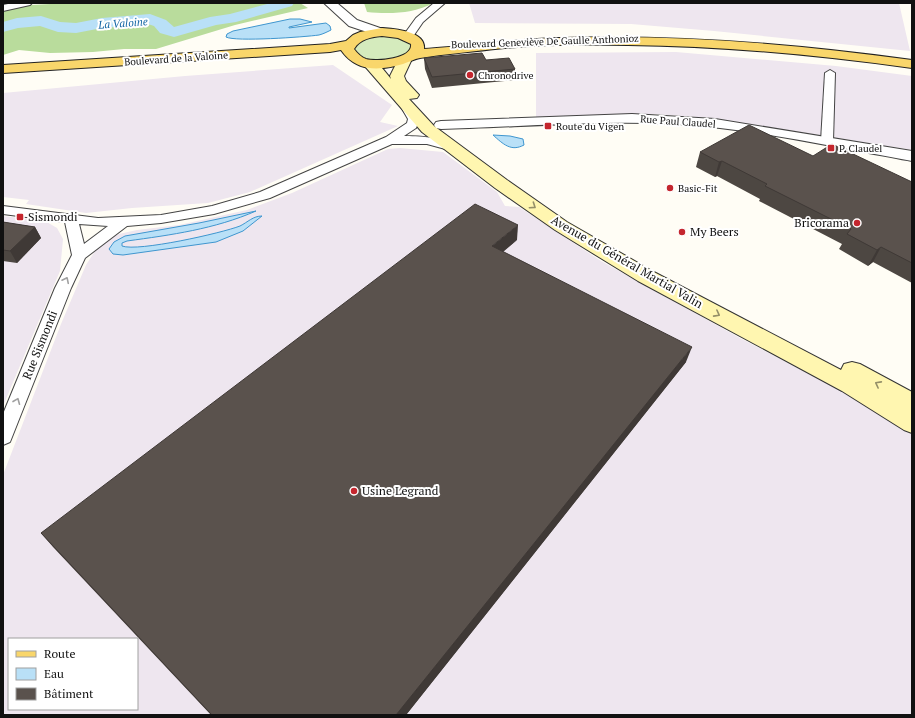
<svg xmlns="http://www.w3.org/2000/svg" width="915" height="718" font-family="'PT Serif',serif">
  <rect width="100%" height="100%" fill="#fffdf5"/>
  <g fill="#eee6ef" fill-rule="evenodd">
    <path d="M469,3H899L910,51L714,31L631,24L475,23Z"/>
    <path d="M676,52L836,66L912,76V150L712,118L653,114L536,117V53Z"/>
    <path d="M333,65L392,105L380,122L398,126L250,192L208,203L132,208L86,213L26,204L29,200L3,197V93L185,76Z"/>
    <path d="M400,148L443,152L497,192L505,206L519,207L601,261L740,338L838,389L912,434V715H3V475L61,324L86,265L95,251L107,239L119,234L137,230L179,225L247,210L292,193L388,149ZM9,639H137V709H9Z"/>
    <path d="M3,216L45,221L57,228L63,239L60,271L3,406Z"/>
  </g>
  <path fill="#d5ebbd" d="M397,35L413,44L410,53C397,58 370,68 358,56C356,54 355,50 353,48C361,33 382,36 397,35Z"/>
  <g fill="#b9dc9c">
    <path d="M69,3H300L308,8L235,25L156,49H124L93,52L50,53L19,50L3,55V11L31,5Z"/>
    <path d="M364,3H433C414,14 388,14 367,12Z"/>
  </g>
  <g fill="#b9e0f7" stroke="#3f96cf">
    <path d="M290,19H300L312,22L289,27V28L326,23L330,26L331,30C327,32 323,34 319,35C305,37 235,42 226,37L227,34L233,31Z"/>
    <path d="M493,135L510,136L523,139L524,145C511,152 503,144 493,135Z"/>
    <path d="M256,211C215,229 171,235 127,241L122,243V246C138,252 222,233 240,226C248,222 253,216 262,216L243,231L216,242L123,255L113,254L109,249L114,242L125,236L199,223Z"/>
  </g>
  <g fill="none" stroke-linecap="round" stroke-linejoin="round">
    <path fill="#b9e0f7" fill-rule="evenodd" d="M271,3H294L292,6L236,22L216,25L174,37L160,33L154,26L148,24L102,28L76,33L58,32L40,26L18,28L3,32V22L17,18L41,16L60,22L76,23L102,18L150,14L166,20L174,27L210,17L230,14Z"/>
    <defs>
      <g id="minor">
        <path d="M13,3H32L30,5L3,11V5Z"/>
        <path d="M434,3H445L423,22L412,38H404L403,36L416,18Z"/>
        <path d="M830,70L835,73L833,141L831,144H823L821,141L825,73Z"/>
        <path d="M407,104L411,105L420,119L416,128L404,136C415,136 448,137 455,146L453,149L449,150L427,144H392L270,198L214,214L161,223L127,226L85,258L71,288L12,437L10,442L3,445V414L55,288L72,255L65,222L3,214V206L98,218L161,215L212,206L260,192L386,137L407,123L408,119L401,107L403,105ZM79,224L108,226L84,244Z"/>
      </g>
      <g id="tertiary">
        <path d="M324,3H337L357,20L383,29L385,32L383,35L379,36L349,26Z"/>
        <path d="M632,114L715,119L912,151V161C834,147 755,129 676,124C598,120 519,127 441,129L436,128L434,125L436,122L441,121Z"/>
      </g>
      <path id="secondary" d="M404,57L409,58L411,61L404,76L406,81L419,95L417,98L409,99L434,126L507,180L567,222L652,271L841,370L844,364L852,362L860,364L912,392V433L904,430L842,391L638,281L555,230L495,188L422,132L363,64L365,61C377,58 384,71 391,79L390,76L399,58Z"/>
      <path id="primary" d="M382,28C395,29 426,31 424,49C469,46 514,39 560,38C678,34 795,44 912,60V68C818,55 724,46 628,45C584,44 539,44 495,49C470,52 445,54 420,58C414,59 409,62 403,64C379,71 356,72 341,50L330,52L3,73V65L330,44L346,41L353,35L360,32ZM382,36L398,38L411,44C413,59 376,62 366,59C361,57 357,53 354,49C360,39 371,37 382,36Z"/>
    </defs>
    <use href="#minor" stroke="#444" stroke-width="2"/>
    <use href="#tertiary" stroke="#444" stroke-width="2"/>
    <use href="#secondary" stroke="#333" stroke-width="2"/>
    <use href="#primary" stroke="#222" stroke-width="2"/>
    <use href="#minor" fill="#fff" fill-rule="evenodd"/>
    <use href="#tertiary" fill="#fff" fill-rule="evenodd"/>
    <use href="#secondary" fill="#fff6b0" fill-rule="evenodd"/>
    <use href="#primary" fill="#f9d66b" fill-rule="evenodd"/>
  </g>
  <g fill="#4d4742">
    <path d="M424,58L486,60L515,69V80L432,88L425,69Z"/>
    <path d="M700,152L813,156L912,182V283L873,262L868,266L839,249L842,244L759,201L760,199L717,176L715,177L696,167Z"/>
    <path d="M3,222L35,227L41,238L17,263L3,261Z"/>
    <path d="M517,240L503,252L686,362L406,715H211L53,547L41,533Z"/>
  </g>
  <g fill="#3f3936">
    <path d="M722,161L717,176L715,177L719,162Z"/>
    <path d="M518,225L517,240L491,261L492,246Z"/>
    <path d="M35,227L41,238L17,263L10,251Z"/>
    <path d="M881,247L873,262L868,266L877,250Z"/>
    <path d="M692,347L686,362L406,715H396Z"/>
  </g>
  <g fill="#5a524d" stroke="#3f3936">
    <path d="M482,53L486,60L509,58L515,69L432,77L424,58Z"/>
    <path d="M749,125L813,156L832,144L912,182V263L881,247L877,250L847,234L851,229L765,186L767,184L722,161L719,162L700,152Z"/>
    <path d="M475,204L518,225L492,246L692,347L396,715H212L41,533Z"/>
    <path d="M3,222L35,227L10,251L3,250Z"/>
  </g>
  <defs><path id="oneway-chevron" d="M-2-3.5L2.5 0L-2 3.5" fill="none" stroke-width="1.6" stroke-linecap="round" stroke-linejoin="round"/></defs>
  <g stroke="#948f68">
    <use href="#oneway-chevron" transform="translate(533 206) rotate(34)"/>
    <use href="#oneway-chevron" transform="translate(717 314) rotate(28)"/>
    <use href="#oneway-chevron" transform="translate(878 384) rotate(-152)"/>
  </g>
  <g stroke="#a0a0a0">
    <use href="#oneway-chevron" transform="translate(66 280) rotate(-64)"/>
    <use href="#oneway-chevron" transform="translate(17 401) rotate(-68)"/>
  </g>
  <g fill="#c4262e" stroke="#fff" stroke-width="1.5">
    <circle cx="470" cy="75" r="4"/>
    <rect x="544" y="122" width="8" height="8" rx="2"/>
    <rect x="827" y="144" width="8" height="8" rx="2"/>
    <circle cx="670" cy="188" r="4"/>
    <rect x="16" y="213" width="8" height="8" rx="2"/>
    <circle cx="857" cy="223" r="4"/>
    <circle cx="682" cy="232" r="4"/>
    <circle cx="354" cy="491" r="4"/>
  </g>
  <g text-anchor="middle" stroke-width="4" stroke-linejoin="round" paint-order="stroke">
    <g font-size="10" fill="#111" stroke="#fff">
      <text transform="translate(545 41) rotate(-2)" y="4">Boulevard Geneviève De Gaulle Anthonioz</text>
      <text transform="translate(176 58) rotate(-4)" y="4">Boulevard de la Valoine</text>
      <text transform="translate(678 121) rotate(4)" y="4">Rue Paul Claudel</text>
    </g>
    <g font-size="10" fill="#111" stroke="#fff" text-anchor="start">
      <text x="478" y="79">Chronodrive</text>
      <text x="556" y="130">Route du Vigen</text>
      <text x="839" y="152">P. Claudel</text>
      <text x="678" y="192">Basic-Fit</text>
    </g>
    <g font-size="11" font-style="italic" fill="#1768a6" stroke="#fff">
      <text transform="translate(123 23) rotate(-4)" y="4">La Valoine</text>
    </g>
    <g font-size="12" fill="#111" stroke="#fff" text-anchor="start">
      <text x="28" y="221">Sismondi</text>
      <text x="849" y="227" text-anchor="end">Bricorama</text>
      <text x="690" y="236">My Beers</text>
      <text x="362" y="495">Usine Legrand</text>
    </g>
    <g font-size="12" fill="#111" stroke="#fff">
      <text transform="translate(627 262) rotate(30)" y="4">Avenue du Général Martial Valin</text>
      <text transform="translate(40 345) rotate(-68)" y="4">Rue Sismondi</text>
    </g>
  </g>
  <rect width="915" height="718" fill="none" stroke="#111111" stroke-width="8"/>
  <rect x="8" y="638" width="130" height="72" fill="#ffffff" stroke="#a0a0a0"/>
  <rect x="16" y="651" width="20" height="6" fill="#f9d66b" stroke="#a0a0a0"/>
  <text x="44" y="658" font-size="12" fill="#111111">Route</text>
  <rect x="16" y="668" width="20" height="12" fill="#b9e0f7" stroke="#a0a0a0"/>
  <text x="44" y="678" font-size="12" fill="#111111">Eau</text>
  <rect x="16" y="688" width="20" height="12" fill="#5a524d" stroke="#a0a0a0"/>
  <text x="44" y="698" font-size="12" fill="#111111">Bâtiment</text>
</svg>
